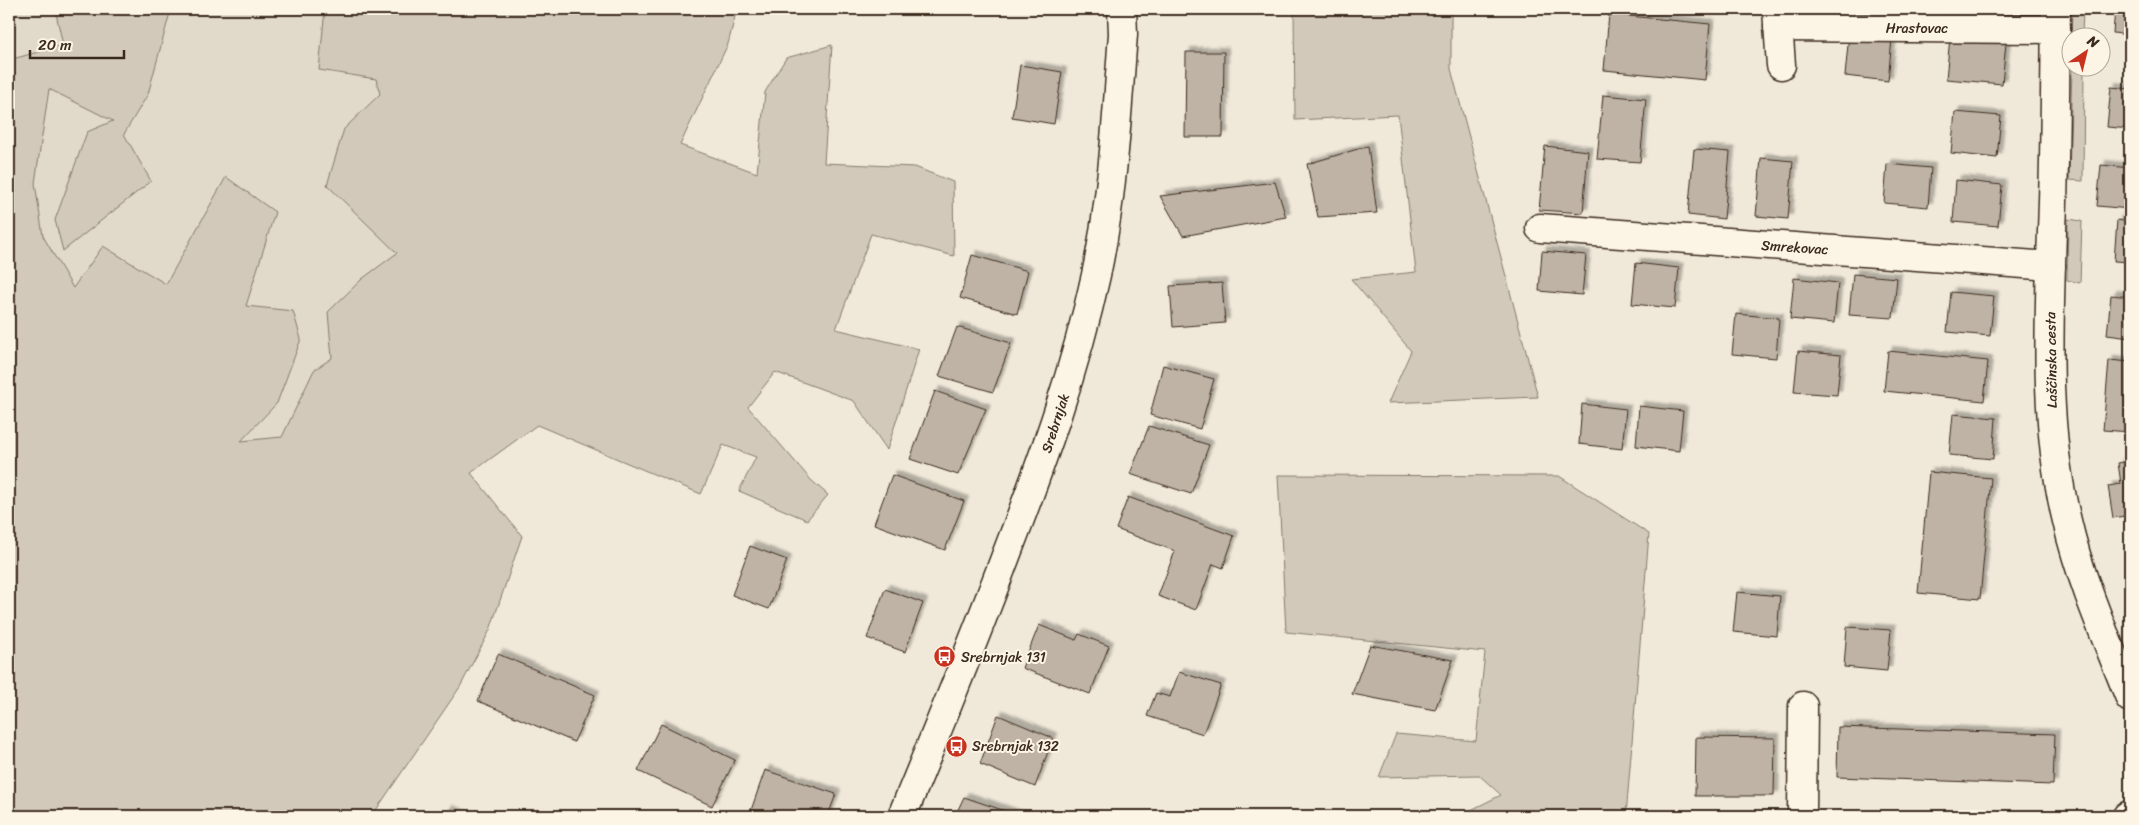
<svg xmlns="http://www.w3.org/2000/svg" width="2139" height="825" font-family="Sriracha,sans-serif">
  <defs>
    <filter id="shadow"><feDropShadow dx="4.5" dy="-4.5" stdDeviation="1" flood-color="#0004"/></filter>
  </defs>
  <rect width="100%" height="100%" fill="#f0e9d9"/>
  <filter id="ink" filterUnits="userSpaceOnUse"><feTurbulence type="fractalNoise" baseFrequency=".02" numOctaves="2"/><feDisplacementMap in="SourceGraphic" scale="10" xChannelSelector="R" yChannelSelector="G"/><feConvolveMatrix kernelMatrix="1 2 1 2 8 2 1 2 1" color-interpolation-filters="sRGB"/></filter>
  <g filter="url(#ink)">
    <path fill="#e1d9c9" d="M9,9H697L9,816Z"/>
    <g fill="#d2c9ba" stroke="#867a6c">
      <path d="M55,9H171L148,94L124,134L151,181L63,251L55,220L87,132L113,121L49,89L35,183L43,236L73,288L103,246L166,284L226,177L275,212L246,306L293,311L301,339L277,403L241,441L282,437L314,370L332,358L328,312L362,279L397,253L327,185L344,129L380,94L376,79L319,70L325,9H737L728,44L680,145L757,173L765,92L786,58L832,45L824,163L915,167L953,182L954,256L871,234L836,329L919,349L887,450L854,401L775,372L748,407L811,480L828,495L807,520L739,491L756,457L723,445L701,494L537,425L471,473L522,536L490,630L460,687L372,816H9V60L63,45Z"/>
      <path d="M1294,9H1451V69L1538,397L1388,403L1411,351L1351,279L1416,272L1398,115L1295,120Z"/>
      <path d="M2072,9H2083L2082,37H2071Z"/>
      <path d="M2072,68H2084L2083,181L2069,180Z"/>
      <path d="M2068,219L2082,221L2080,283L2067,280Z"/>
      <path d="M1278,475L1559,476L1649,534L1626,816H1459L1501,795L1479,775L1379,777L1396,734L1476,741L1485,652L1286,632Z"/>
    </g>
    <g fill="#beb3a4" stroke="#3b2a1e" filter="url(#shadow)">
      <path d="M2115,9H2130V35L2113,33Z"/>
      <path d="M1609,14L1710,24L1705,80L1604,70Z"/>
      <path d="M1849,34L1892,38L1888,81L1845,76Z"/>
      <path d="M1950,37L2006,43L2002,84L1946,79Z"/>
      <path d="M1186,52H1224L1223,137H1185Z"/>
      <path d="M1020,65L1062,72L1054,124L1012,117Z"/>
      <path d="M2111,87L2130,89V129L2107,127Z"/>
      <path d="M1603,95L1646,99L1640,162L1597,159Z"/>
      <path d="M1955,112L2001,116L1997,158L1951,153Z"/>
      <path d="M1368,146L1377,213L1318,217L1307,164Z"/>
      <path d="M1545,146L1588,151L1583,213L1539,210Z"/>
      <path d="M1694,149L1730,152L1724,219L1688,215Z"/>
      <path d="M1761,158L1793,161L1788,219L1756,216Z"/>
      <path d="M1887,164L1931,168L1928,207L1884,203Z"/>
      <path d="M2101,165L2130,168V209L2097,206Z"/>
      <path d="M1956,180L2002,185L1998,226L1953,222Z"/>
      <path d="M1275,182L1286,217L1183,236L1160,196Z"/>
      <path d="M2117,220L2130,222V262L2114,261Z"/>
      <path d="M1542,251L1586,255L1582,295L1539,291Z"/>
      <path d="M972,255L1028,271L1017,314L960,298Z"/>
      <path d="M1636,263L1679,268L1675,308L1632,304Z"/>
      <path d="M1853,274L1897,278L1893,318L1849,315Z"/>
      <path d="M1794,278L1838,283L1834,323L1790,319Z"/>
      <path d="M1222,283L1225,323L1173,327L1170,286Z"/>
      <path d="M1951,292L1994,296L1990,336L1947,332Z"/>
      <path d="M2111,295L2130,297V338L2107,335Z"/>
      <path d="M1736,314L1779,318L1776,358L1732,354Z"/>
      <path d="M957,327L1011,343L993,392L939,376Z"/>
      <path d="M1798,351L1841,355L1837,395L1794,392Z"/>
      <path d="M1888,351L1988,361L1984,401L1884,391Z"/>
      <path d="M2109,360L2130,362V432L2103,430Z"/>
      <path d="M1163,365L1214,379L1200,429L1150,415Z"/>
      <path d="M935,391L986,409L958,475L910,459Z"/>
      <path d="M1582,404L1626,409L1622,449L1579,444Z"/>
      <path d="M1639,406L1683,411L1679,451L1636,446Z"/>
      <path d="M1953,414L1996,418L1993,459L1949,455Z"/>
      <path d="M1149,426L1209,445L1191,494L1130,474Z"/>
      <path d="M2130,461V515L2113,518L2108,486L2121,484L2118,463Z"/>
      <path d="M1929,472L1991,478L1980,599L1918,593Z"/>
      <path d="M892,475L964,501L945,550L874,524Z"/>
      <path d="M1128,497L1234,536L1223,568L1213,564L1196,610L1158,596L1175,551L1116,529Z"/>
      <path d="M2130,541V564L2125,543Z"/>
      <path d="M750,546L787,560L769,609L732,595Z"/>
      <path d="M885,589L923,603L905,652L867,638Z"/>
      <path d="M1737,592L1780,596L1777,636L1733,632Z"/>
      <path d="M1039,625L1076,640L1079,634L1109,646L1090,694L1022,668Z"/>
      <path d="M1847,627L1891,630L1887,671L1844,667Z"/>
      <path d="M1370,645L1453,660L1435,710L1352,694Z"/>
      <path d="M498,654L595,695L574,742L478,701Z"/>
      <path d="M1179,672L1221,685L1203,734L1147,716L1156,693L1170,697Z"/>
      <path d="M998,715L1053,738L1035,787L980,764Z"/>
      <path d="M661,724L735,760L712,806L638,771Z"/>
      <path d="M1838,727L2055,734L2053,785L1837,777Z"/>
      <path d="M1696,737L1775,738L1774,796H1695Z"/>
      <path d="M765,770L836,794L828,816H749Z"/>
      <path d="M964,797L1017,815L955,816Z"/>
      <path d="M448,810L464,816H445Z"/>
    </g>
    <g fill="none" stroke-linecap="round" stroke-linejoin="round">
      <defs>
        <g id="minor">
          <path d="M1777,10L1781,65"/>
          <path d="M1778,27L2056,29"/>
          <path d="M1540,228L2051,266"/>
          <path d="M1802,816L1803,706"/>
          <path d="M2127,816L2130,815"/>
        </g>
        <g id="major">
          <path d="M2056,9C2055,83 2055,157 2052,231C2049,327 2044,427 2067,521C2081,582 2107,640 2130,698"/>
          <path d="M902,816C938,729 974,641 1007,553C1042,462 1075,371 1096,275C1113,196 1117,115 1123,34L1122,9"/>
        </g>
      </defs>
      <use href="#minor" stroke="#3b2a1e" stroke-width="31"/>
      <use href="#major" stroke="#3b2a1e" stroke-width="31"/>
      <use href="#minor" stroke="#fcf5e5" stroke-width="28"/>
      <use href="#major" stroke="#fcf5e5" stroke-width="28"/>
    </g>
  </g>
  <defs>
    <symbol id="bus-disc" viewBox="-11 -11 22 22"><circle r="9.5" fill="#c8321e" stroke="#fcf5e5"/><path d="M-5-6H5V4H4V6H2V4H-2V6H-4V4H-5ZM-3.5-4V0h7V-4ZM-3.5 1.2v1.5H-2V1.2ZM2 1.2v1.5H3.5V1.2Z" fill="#fff"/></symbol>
  </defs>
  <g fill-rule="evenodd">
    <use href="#bus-disc" x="932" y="644" width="25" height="25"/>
    <use href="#bus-disc" x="944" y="734" width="25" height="25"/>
  </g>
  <g text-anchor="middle" stroke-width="4" stroke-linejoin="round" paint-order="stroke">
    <g font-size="14" fill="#3b2a1e" stroke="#fcf5e5">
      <text x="1917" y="33">Hrastovac</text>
      <text transform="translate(1795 247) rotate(4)" y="5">Smrekovac</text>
      <text transform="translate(2051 360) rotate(-91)" y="5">Laščinska cesta</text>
      <text transform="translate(1055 423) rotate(-72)" y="5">Srebrnjak</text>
    </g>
    <g font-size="14" fill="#3b2a1e" stroke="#fcf5e5" text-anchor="start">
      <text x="961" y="662">Srebrnjak 131</text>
      <text x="972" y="751">Srebrnjak 132</text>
    </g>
  </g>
  <rect width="2139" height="825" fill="none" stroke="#fcf5e5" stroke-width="30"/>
  <rect x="15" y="15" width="2109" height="795" fill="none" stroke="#3b2a1e" stroke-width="2" filter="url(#ink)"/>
  <g transform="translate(2086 52) rotate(35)"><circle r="24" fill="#fcf5e5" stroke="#afa495"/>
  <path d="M0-4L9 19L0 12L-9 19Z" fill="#c8321e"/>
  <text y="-8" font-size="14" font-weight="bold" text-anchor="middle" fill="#3b2a1e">N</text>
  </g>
  <path d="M30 50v8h94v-8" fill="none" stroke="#3b2a1e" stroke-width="2.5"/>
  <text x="38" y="50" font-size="15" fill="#3b2a1e" stroke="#fcf5e5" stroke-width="4" paint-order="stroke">20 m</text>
</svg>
